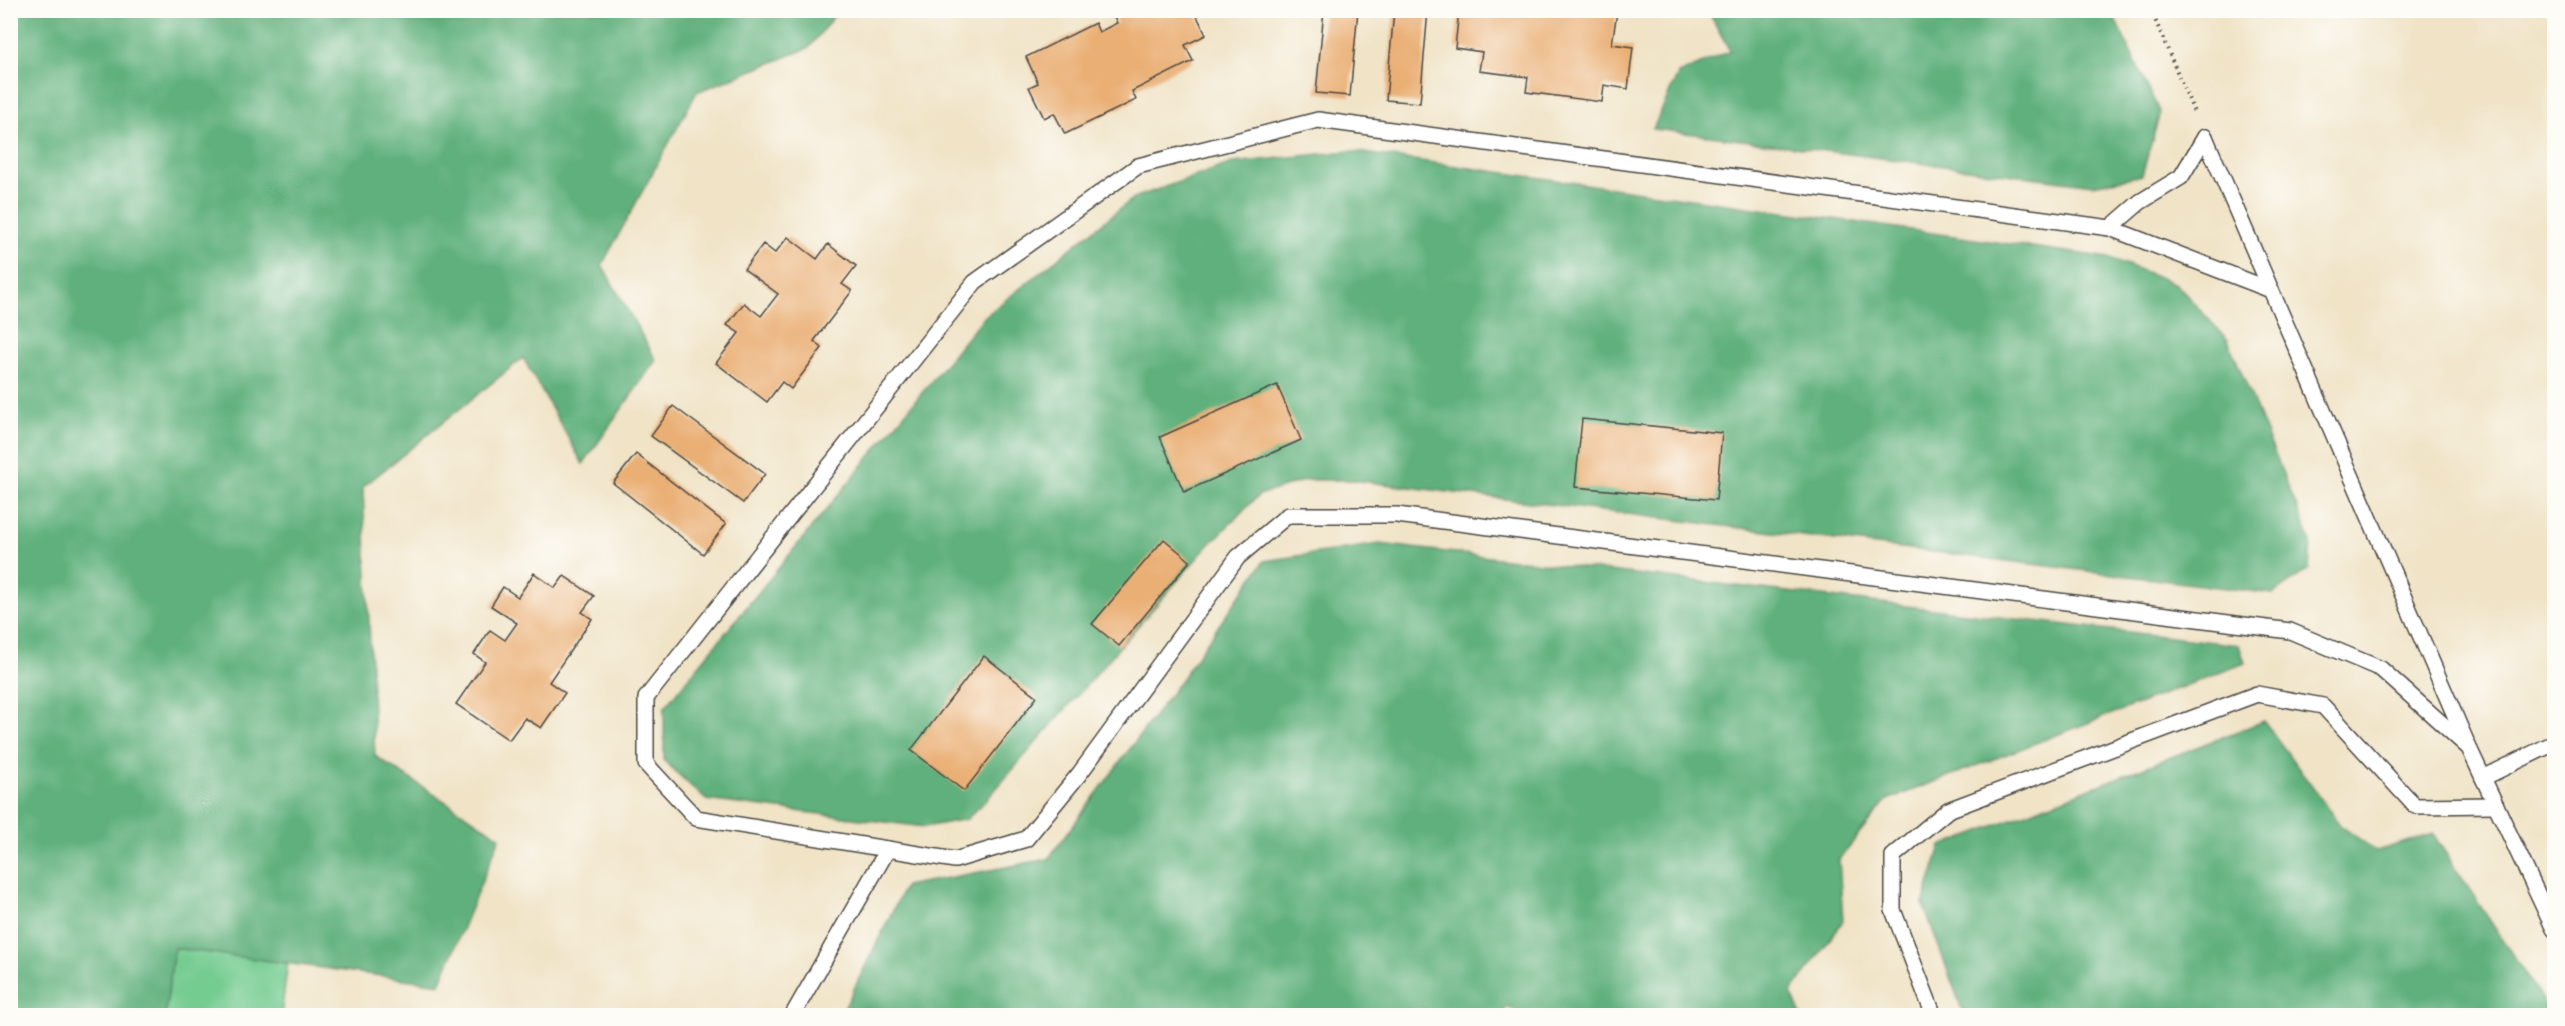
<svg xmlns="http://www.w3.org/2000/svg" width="2565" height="1026" font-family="'Sorts Mill Goudy',serif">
  <rect width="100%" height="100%" fill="#fdfcf7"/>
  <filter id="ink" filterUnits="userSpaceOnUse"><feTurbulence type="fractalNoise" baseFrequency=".0167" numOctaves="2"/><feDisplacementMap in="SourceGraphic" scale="12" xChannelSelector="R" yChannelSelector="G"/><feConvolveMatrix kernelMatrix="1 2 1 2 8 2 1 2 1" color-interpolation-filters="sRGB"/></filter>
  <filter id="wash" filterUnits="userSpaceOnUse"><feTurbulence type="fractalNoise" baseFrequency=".008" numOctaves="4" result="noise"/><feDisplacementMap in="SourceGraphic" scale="24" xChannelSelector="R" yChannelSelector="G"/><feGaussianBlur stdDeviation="1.35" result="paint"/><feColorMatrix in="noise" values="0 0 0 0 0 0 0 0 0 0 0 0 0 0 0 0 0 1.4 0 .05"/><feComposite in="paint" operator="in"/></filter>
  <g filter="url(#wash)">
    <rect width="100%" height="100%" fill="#f0e3c6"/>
    <path fill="#74cc91" stroke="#507c5e" stroke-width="1.5" d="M173,948L288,962L281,1015L165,1016Z"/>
    <g fill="#5fb07b" stroke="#456e53" stroke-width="1.5">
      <path d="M10,11H838L809,48L697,92L602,265L656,360L583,464L523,358L363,487L375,756L500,837L440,984L174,948L165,1015H11Z"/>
      <path d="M1708,11H2111L2160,113L2142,175L2093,185L1653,129L1678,74L1730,51Z"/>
      <path d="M1350,151L2110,258L2176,284L2228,340L2311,542L2309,569L2273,594L1352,480H1306L1259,495L1205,549L988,798L967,819L925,827L706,800L664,761V708L983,318L1134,198L1232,163Z"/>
      <path d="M1379,544L2239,645L2245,663L1887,800L1839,859L1843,921L1791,993L1801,1015L1522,1016L1508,1006L1500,1016L1434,1015L1421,1008L1375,1016L841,1015L905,886L1048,859L1175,688L1264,561Z"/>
      <path d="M2264,721L2340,825L2376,851L2433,834L2552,1015H1964L1923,904L1941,846Z"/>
    </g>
    <g id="blocks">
      <g fill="#eaaf75">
        <path d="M1111,10H1194L1206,35L1185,45L1193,61L1132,91L1136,100L1065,134L1054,113L1044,118L1029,87L1038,83L1026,57L1095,23L1099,32L1117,23Z"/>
        <path d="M1324,10H1358L1350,96L1316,93Z"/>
        <path d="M1394,10H1428L1420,103L1386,100Z"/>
        <path d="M1459,10L1617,12L1612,44L1633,47L1628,89L1604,85L1602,102L1526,92L1528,77L1479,71L1482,52L1455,48Z"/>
        <path d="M788,237L817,259L828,244L856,266L842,284L852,291L814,341L822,348L791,389L782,382L767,402L716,363L739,333L727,325L744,303L761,316L778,294L744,269L763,244L775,253Z"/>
        <path d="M1277,385L1301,440L1184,492L1160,437Z"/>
        <path d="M673,406L765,474L743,503L651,436Z"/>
        <path d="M1582,419L1722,433L1716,500L1575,487Z"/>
        <path d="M636,454L726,524L703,554L613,483Z"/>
        <path d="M1164,539L1190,561L1119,646L1092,624Z"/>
        <path d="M534,573L555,588L564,576L594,596L582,612L592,619L549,682L565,693L541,728L525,718L509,740L456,704L485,662L474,654L490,630L505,640L517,623L491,606L503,587L518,597Z"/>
        <path d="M984,656L1037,697L964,791L911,750Z"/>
      </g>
    </g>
  </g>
  <g filter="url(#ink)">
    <use href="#blocks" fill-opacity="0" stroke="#494742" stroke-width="1.5"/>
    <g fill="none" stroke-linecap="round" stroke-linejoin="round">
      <defs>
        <g id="service">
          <path d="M2205,137L2271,290"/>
          <path d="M2110,228L2140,202L2181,177L2205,137"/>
          <path d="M2469,748L2381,669L2290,631L1397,515H1288L1238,557L1080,773L1026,839L955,860L696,818L646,764V698L975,282L1138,166L1318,120L2110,228L2271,290L2469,748L2554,929"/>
          <path d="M2483,778L2554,743"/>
          <path d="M792,1016L888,849"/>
          <path d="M1934,1016L1893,910V856L1948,810L2257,694L2323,706L2415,806L2496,805"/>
        </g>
      </defs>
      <use href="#service" stroke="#494742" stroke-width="18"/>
      <path stroke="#494742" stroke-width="4" stroke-dasharray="1.5 4.5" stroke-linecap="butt" d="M2151,10L2194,112"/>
      <use href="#service" stroke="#fff" stroke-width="15"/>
    </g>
  </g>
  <rect width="2565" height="1026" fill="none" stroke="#fdfcf7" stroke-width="36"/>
</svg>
